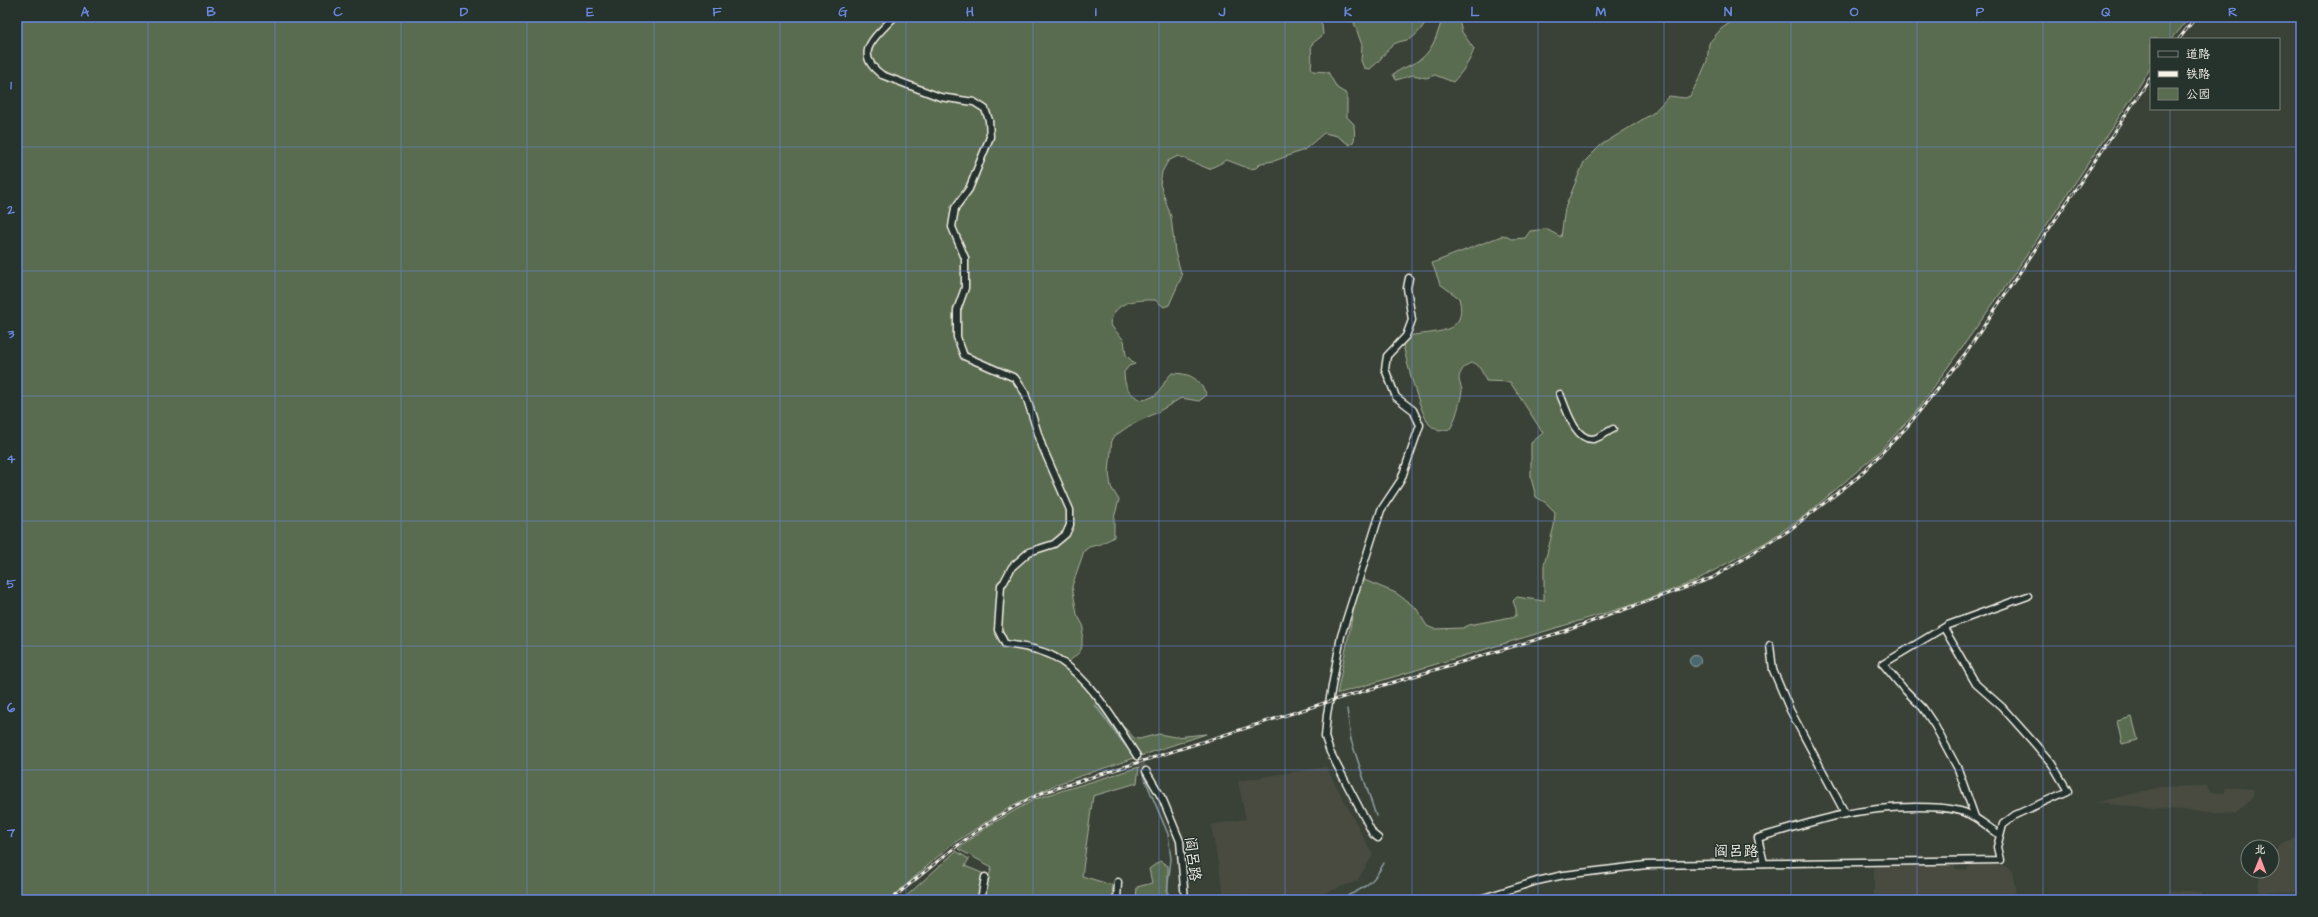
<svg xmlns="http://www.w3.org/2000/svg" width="2318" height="917" font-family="'Architects Daughter','LXGW WenKai TC',sans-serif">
  <rect width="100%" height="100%" fill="#3a4238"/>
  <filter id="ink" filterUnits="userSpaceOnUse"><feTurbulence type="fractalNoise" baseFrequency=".025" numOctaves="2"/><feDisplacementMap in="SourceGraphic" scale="8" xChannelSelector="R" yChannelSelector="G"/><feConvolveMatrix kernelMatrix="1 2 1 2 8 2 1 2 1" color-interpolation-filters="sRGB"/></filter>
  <g filter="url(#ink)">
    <g fill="#484c40">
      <path d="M1326,767L1373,855L1357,881L1305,900H1248L1246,895H1224L1211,825L1246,819L1238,781Z"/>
      <path d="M2207,786L2210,793H2225L2226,787L2254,789L2252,799L2235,814L2094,803L2161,787Z"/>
      <path d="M2298,837H2301V891L2258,893L2260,872L2272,871V851L2278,850L2279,845L2292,841Z"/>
      <path d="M1972,863L2006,866L2012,871L2017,900H1874V865L1953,864L1956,869L1967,870Z"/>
      <path d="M2168,890L2201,893V900H2171Z"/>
    </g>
    <g fill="#5a6c4f" stroke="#a7ae9c">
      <path d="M17,17H1316L1322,25L1323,35C1320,38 1315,41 1312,44C1310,46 1313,60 1311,67L1313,71L1328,72L1337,88L1347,94V117L1354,124C1354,132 1357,141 1350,145L1337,136L1324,133L1304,150L1274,161L1261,163L1256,168L1250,169L1227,160L1209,169L1178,156L1168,161L1162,172L1160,184L1171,217L1175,252L1182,276L1169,305L1164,307L1155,300C1135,300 1116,300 1110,323L1113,328L1124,340L1126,355L1135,364L1129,366L1124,372C1124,386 1129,395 1142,400C1164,396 1159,385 1172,373C1192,374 1197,377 1207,395L1199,401L1181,398L1156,413L1129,426L1112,438L1109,473L1111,487L1119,500L1114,518V537L1101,544L1089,547L1084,551L1072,586L1077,614L1084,627C1078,649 1090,645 1067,663L1134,738L1139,739L1159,734L1175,737L1206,734L1057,784L1009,807L951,845L889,900H17Z"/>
      <path d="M1352,17H1426C1426,25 1417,35 1410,39C1405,41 1399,41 1394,44C1385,51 1380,62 1370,69L1364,68L1361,61L1362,45Z"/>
      <path d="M1443,17H1458L1462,32L1474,49C1471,60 1461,74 1453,82L1435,75L1426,78L1413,75L1396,80L1393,74C1402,68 1412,65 1421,59C1434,49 1438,31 1443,17Z"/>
      <path d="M1738,17H2190L2172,39H2151V67L2133,96L2008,283L1915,413L1876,455L1807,514L1768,541L1693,582L1632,605L1337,694L1354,608L1349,605L1357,577L1396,593L1416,608L1427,626L1434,629L1463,628L1469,625L1516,616V609L1513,601L1517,597L1544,601V565L1554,526L1555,512L1546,503L1536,497L1531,478V443L1543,433L1510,382L1486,381C1484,376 1482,371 1479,367C1472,356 1459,370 1459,379C1459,383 1462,387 1462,391C1461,399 1455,422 1450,429L1439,431C1436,429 1432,427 1429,424C1420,412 1405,358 1403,343L1408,336C1433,331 1469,336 1459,298L1440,284L1432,263L1504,235L1511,239L1525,238L1530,231L1546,229L1561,237L1565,208L1584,162L1601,145L1653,113L1669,96L1685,98L1690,96L1701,75L1707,61L1709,43L1721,29Z"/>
      <path d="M2132,717L2138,740L2122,744L2117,721Z"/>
      <path d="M1139,767L1137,783L1093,796L1082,876L1112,885L1113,900H902L956,851L969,859L965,866L989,876L992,867L958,849L988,826L1035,799Z"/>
      <path d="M1160,861L1168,866V900H1136L1137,887L1152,883L1149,869Z"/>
    </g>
    <circle fill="#4a6870" stroke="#8e9fa0" cx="1695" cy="661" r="5.5"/>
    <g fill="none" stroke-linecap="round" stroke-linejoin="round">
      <g stroke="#8e9fa0" stroke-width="1.5">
        <path d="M1095,705L1134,757"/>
        <path d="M1347,709L1351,740L1376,816"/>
        <path d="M1142,772L1168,834L1171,859L1166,900"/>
        <path d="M1337,900C1360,891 1373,885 1384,863"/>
      </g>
      <path stroke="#565c52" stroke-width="6" stroke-dasharray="6 3" stroke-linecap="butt" d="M1137,756L1146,771"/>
      <defs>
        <g id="minor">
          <path d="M894,17C877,36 851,52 882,75L940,97L974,102L985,109L989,120L990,137L969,189L955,208L952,227L965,258V288L957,310V337L964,356L1015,378L1025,393L1042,446L1070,510V525L1066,534L1054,544L1029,552L1012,567L1004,582L1001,585L998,630L1005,644C1022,646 1044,650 1058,659C1093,682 1115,722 1137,756"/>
          <path d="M1560,394C1566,407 1574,440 1593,439C1599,438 1607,432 1613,429"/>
          <path d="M1770,645L1773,670L1790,710L1845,813"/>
          <path d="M1146,771L1163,800L1180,841L1185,900"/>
          <path d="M1975,817L1958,769L1935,726L1923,708L1903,688L1883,664L1948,625L2028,596"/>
          <path d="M1378,838L1373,834L1330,752L1325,737L1327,714L1341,636L1381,510L1401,480L1420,425L1413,410L1396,397L1385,369L1387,356L1406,336L1412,320L1407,288L1409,278"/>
          <path d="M1764,863L1758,838C1814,821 1856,807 1916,807C1931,807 1949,807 1964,812C1977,817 1988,827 2000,835"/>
          <path d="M981,900L985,877"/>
          <path d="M1117,900L1118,882"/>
          <path d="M1477,900L1537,881L1564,875L1646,865L2000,860L1997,847L2003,824L2015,815L2068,791L2052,764L2035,744L2002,707L1976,684L1944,628"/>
        </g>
      </defs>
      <use href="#minor" stroke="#f4f1e8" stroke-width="9"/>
      <use href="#minor" stroke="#26332d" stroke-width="6"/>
      <defs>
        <g id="rail">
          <path d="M2179,39L2196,17"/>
          <path d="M890,900C939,861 984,819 1042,793L1337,699L1565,631L1712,578L1788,531L1858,477L1906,428L1965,354L2151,77"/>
        </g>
      </defs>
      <use href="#rail" stroke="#f4f1e8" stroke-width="3"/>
      <use href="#rail" stroke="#26332d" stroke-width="1.5" stroke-dasharray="4.5" stroke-linecap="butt"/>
    </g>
  </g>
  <path fill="none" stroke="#6887de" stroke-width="1" stroke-opacity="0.55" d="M148,17V900M275,17V900M401,17V900M527,17V900M654,17V900M780,17V900M906,17V900M1033,17V900M1159,17V900M1285,17V900M1412,17V900M1538,17V900M1664,17V900M1791,17V900M1917,17V900M2043,17V900M2170,17V39M2170,109V900M17,147H2301M17,271H2301M17,396H2301M17,521H2301M17,646H2301M17,770H2301"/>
  <g text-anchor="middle" stroke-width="3" stroke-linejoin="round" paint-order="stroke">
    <g font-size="15" fill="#f4f1e8" stroke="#26332d">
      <text x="1736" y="856">阎吕路</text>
      <text transform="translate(1193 859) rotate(83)" y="5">阎吕路</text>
    </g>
  </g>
  <rect width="2318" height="917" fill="none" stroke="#26332d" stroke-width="44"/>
  <rect x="2150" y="38" width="130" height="72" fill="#26332d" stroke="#787f78"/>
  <rect x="2158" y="51" width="20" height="6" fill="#26332d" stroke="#787f78"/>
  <text x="2186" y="58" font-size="12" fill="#f4f1e8">道路</text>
  <rect x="2158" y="71" width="20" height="6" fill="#f4f1e8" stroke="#787f78"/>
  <text x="2186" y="78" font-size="12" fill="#f4f1e8">铁路</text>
  <rect x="2158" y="88" width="20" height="12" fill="#5a6c4f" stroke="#787f78"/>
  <text x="2186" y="98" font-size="12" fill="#f4f1e8">公园</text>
  <g transform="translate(2260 859) rotate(1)"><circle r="19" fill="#26332d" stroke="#787f78"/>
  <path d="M0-3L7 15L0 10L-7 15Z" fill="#ff9aa2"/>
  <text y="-6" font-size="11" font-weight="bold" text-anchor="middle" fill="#f4f1e8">北</text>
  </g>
  <rect x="22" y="22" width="2274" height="873" fill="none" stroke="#6887de" stroke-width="1.5"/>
  <g font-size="13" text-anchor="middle" font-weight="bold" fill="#6887de">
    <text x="85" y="16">A</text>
    <text x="211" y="16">B</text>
    <text x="338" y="16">C</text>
    <text x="464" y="16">D</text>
    <text x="590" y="16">E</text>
    <text x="717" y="16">F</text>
    <text x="843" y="16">G</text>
    <text x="970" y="16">H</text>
    <text x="1096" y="16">I</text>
    <text x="1222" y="16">J</text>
    <text x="1348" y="16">K</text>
    <text x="1475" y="16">L</text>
    <text x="1601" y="16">M</text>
    <text x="1728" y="16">N</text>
    <text x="1854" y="16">O</text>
    <text x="1980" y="16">P</text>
    <text x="2106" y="16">Q</text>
    <text x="2233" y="16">R</text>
    <text x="11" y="89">1</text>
    <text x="11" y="214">2</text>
    <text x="11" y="338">3</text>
    <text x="11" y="463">4</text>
    <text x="11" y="588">5</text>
    <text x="11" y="712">6</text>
    <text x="11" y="837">7</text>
  </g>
</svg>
